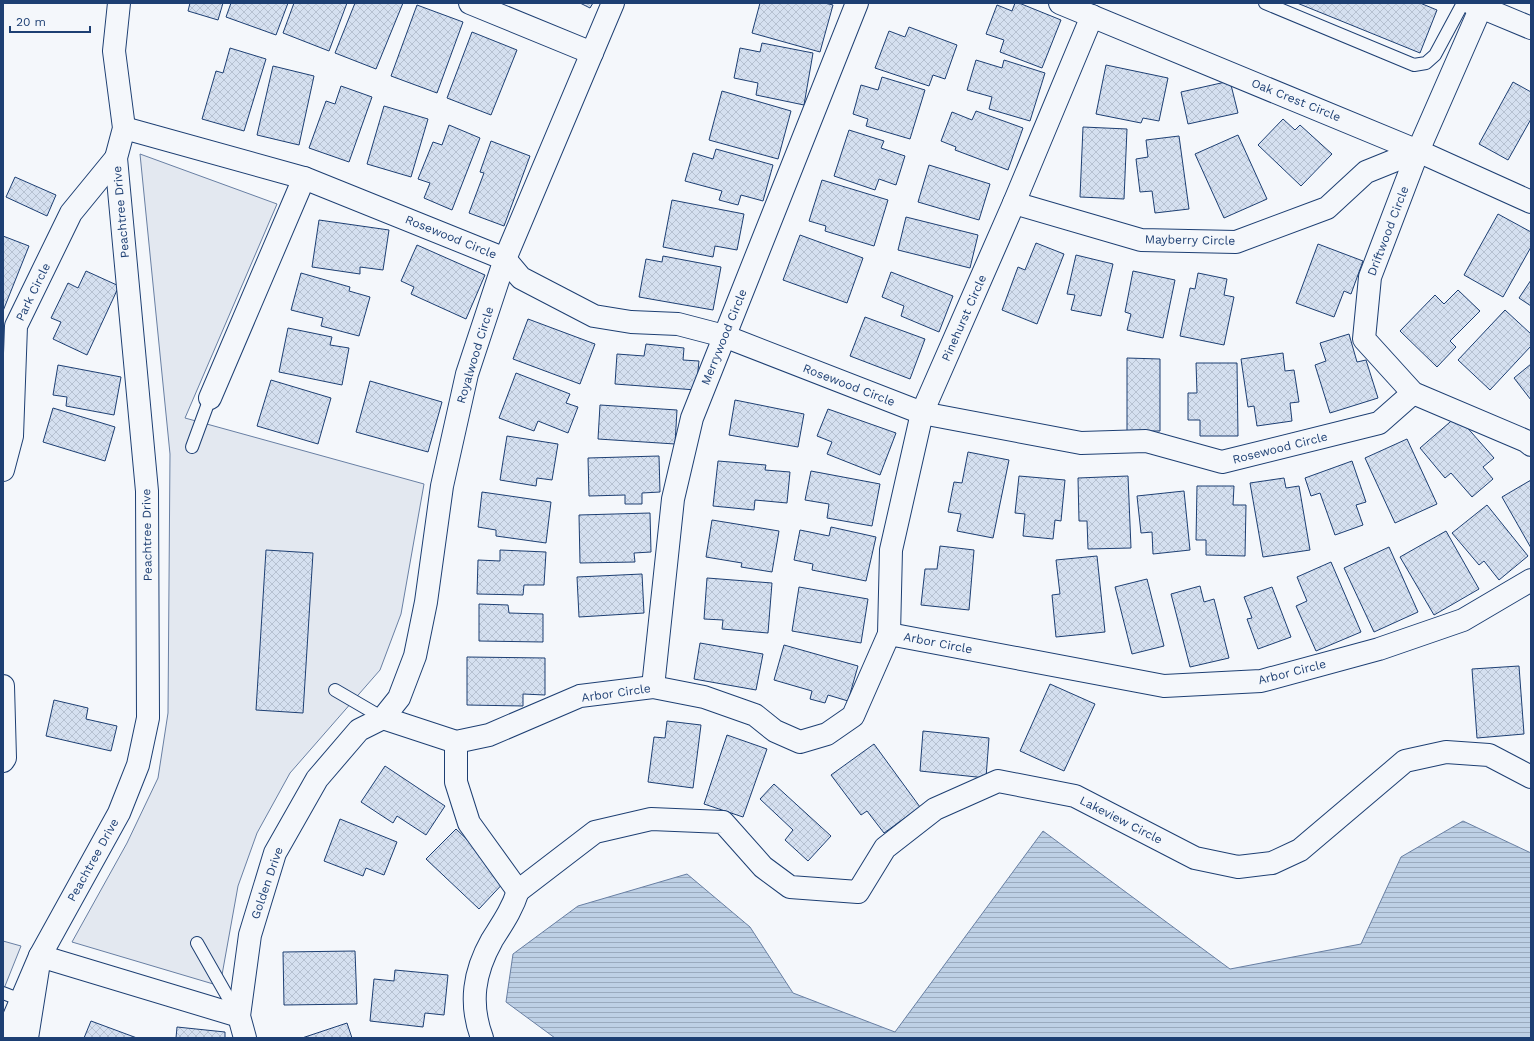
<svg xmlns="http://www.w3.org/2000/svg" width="1534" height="1041" font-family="'Work Sans',sans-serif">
  <defs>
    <pattern id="water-rules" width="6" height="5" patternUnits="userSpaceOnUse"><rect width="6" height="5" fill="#bed0e5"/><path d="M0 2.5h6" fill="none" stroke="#9aaabe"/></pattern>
    <pattern id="building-cross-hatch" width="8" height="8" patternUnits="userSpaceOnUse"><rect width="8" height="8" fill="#d5e0f0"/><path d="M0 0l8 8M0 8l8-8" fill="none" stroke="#b6c1d1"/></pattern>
  </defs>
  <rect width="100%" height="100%" fill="#f4f7fb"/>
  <g fill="#e3e8f0" stroke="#687fa3">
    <path d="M140,154L277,204L185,418L424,484L401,614L380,670L290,773L257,833L238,886L220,986L72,942L127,843L158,778L168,713L170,454Z"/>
    <path d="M3,941L21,946L3,991Z"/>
  </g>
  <path fill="url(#water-rules)" stroke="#687fa3" d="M1463,821L1531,853V1038H555L506,1002L513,954L578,906L687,874L750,927L793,993L895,1032L1043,831L1230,969L1361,944L1401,857Z"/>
  <g fill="url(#building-cross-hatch)" stroke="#1d3f73">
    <path d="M190,3H223L218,20L188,11Z"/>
    <path d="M231,3H288L276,35L226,17Z"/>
    <path d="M294,3H347L329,51L283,33Z"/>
    <path d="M355,3H403L376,69L335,53Z"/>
    <path d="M580,3H593L590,8Z"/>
    <path d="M760,3H825L833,5L820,52L752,33Z"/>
    <path d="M1015,3H1019L1061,20L1042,68L1000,52L1004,40L986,34L997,5L1012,11Z"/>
    <path d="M1297,3H1420L1437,10L1420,53Z"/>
    <path d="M417,5L463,22L437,93L391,76Z"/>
    <path d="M909,27L957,45L945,79L933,75L929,86L875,68L889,31L905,37Z"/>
    <path d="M472,32L517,50L491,115L447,98Z"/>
    <path d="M762,43L813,53L804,105L756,95L758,83L734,78L740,48L760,52Z"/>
    <path d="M230,48L266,59L244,131L202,119L216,71L223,73Z"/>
    <path d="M976,60L1002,68L1004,60L1045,73L1030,121L989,109L992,97L967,90Z"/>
    <path d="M1106,65L1168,78L1159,121L1143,118L1141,123L1096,114Z"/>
    <path d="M273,66L314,76L299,145L257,135Z"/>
    <path d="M882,77L925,90L910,139L866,126L868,119L853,114L861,85L878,90Z"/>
    <path d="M1230,81L1238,113L1188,124L1181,92Z"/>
    <path d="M1513,82L1531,92V119L1508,160L1479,144Z"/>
    <path d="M341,86L372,97L349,162L309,148L326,101L335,104Z"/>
    <path d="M722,91L791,111L778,159L709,140Z"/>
    <path d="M384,106L428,119L411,177L367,164Z"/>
    <path d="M976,111L1023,128L1008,170L955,150L956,147L941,141L952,112L972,120Z"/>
    <path d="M1283,119L1295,130L1300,125L1332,154L1301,186L1258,145Z"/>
    <path d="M449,125L480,138L452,210L424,198L430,183L418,179L433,142L442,145Z"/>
    <path d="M1083,127L1127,129L1124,199L1080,197Z"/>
    <path d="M849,130L884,141L881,148L905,156L896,185L879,179L875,190L834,176Z"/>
    <path d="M1238,135L1267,199L1224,218L1195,154Z"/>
    <path d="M1179,136L1189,209L1155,213L1152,191L1140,192L1136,159L1148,157L1146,140Z"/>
    <path d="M491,141L530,156L504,226L469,213L484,173L480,172Z"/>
    <path d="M716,149L773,165L763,201L741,195L738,205L719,200L722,191L685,181L693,153L713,159Z"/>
    <path d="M929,165L990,184L979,220L918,202Z"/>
    <path d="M15,177L56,195L47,216L6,197Z"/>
    <path d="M822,180L888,200L874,246L825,231L826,226L809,221Z"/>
    <path d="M672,200L744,214L737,250L715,246L713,257L663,247Z"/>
    <path d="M1498,214L1531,232V247L1503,297L1464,275Z"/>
    <path d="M906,217L978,235L970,268L898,250Z"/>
    <path d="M319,220L389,230L383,270L360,267V274L312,267Z"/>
    <path d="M800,235L863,258L847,303L783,280Z"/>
    <path d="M3,236L29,246L3,311Z"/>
    <path d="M1036,243L1064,254L1037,324L1002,310L1018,267L1025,270Z"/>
    <path d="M1318,244L1363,261L1351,294L1344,291L1334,317L1296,303Z"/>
    <path d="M417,245L485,275L466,319L411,294L414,287L401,281Z"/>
    <path d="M1076,255L1113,264L1101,316L1071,310L1075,295L1067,294Z"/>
    <path d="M663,256L721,267L713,310L639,297L646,259L662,262Z"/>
    <path d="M86,271L119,286L87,355L53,339L61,322L51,318L68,283L78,288Z"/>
    <path d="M1133,271L1175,280L1163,338L1127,330L1131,314L1125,312Z"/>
    <path d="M891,272L953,296L939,332L901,316L904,306L882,297Z"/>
    <path d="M301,273L350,287L349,291L370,297L359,336L321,326L323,318L291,310Z"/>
    <path d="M1198,273L1227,279L1224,295L1234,297L1224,345L1180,336L1190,288L1195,289Z"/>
    <path d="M1531,280V306L1519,298Z"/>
    <path d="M1458,290L1480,311L1450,341L1456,347L1437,367L1400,331L1435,295L1444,304Z"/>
    <path d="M1505,310L1531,334V346L1490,390L1458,360Z"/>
    <path d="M865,317L925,339L910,379L850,356Z"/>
    <path d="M528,319L595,344L580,384L513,359Z"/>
    <path d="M288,328L332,337L330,345L349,348L342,385L279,372Z"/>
    <path d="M1349,334L1357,362L1366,360L1378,398L1330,413L1315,365L1326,361L1320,343Z"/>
    <path d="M646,344L684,348L683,360L699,361L696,390L615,384L617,354L644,356Z"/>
    <path d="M1283,353L1285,371L1294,370L1299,402L1290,403L1292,421L1257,426L1254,406L1248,407L1241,359Z"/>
    <path d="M1127,358L1160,359V431H1127Z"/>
    <path d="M1196,363H1237L1238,436H1200V420H1188V393H1197Z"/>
    <path d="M1531,364V400L1514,378Z"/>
    <path d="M58,365L121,377L114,415L66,406L67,397L53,395Z"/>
    <path d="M516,373L570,394L566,403L578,407L568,433L538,421L534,431L499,418Z"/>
    <path d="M271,380L331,398L318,444L257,426Z"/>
    <path d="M370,381L442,402L428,452L356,432Z"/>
    <path d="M735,400L804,414L798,447L729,435Z"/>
    <path d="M600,405L677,410L675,444L598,439Z"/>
    <path d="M53,408L115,427L105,461L43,442Z"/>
    <path d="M828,409L896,433L880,475L827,454L832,442L817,436Z"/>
    <path d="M1457,416L1494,458L1483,467L1493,479L1472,497L1451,473L1445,478L1420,448Z"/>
    <path d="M507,436L558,444L552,480L537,478L536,486L500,480Z"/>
    <path d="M1407,439L1437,504L1395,523L1365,458Z"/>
    <path d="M968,452L1009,460L993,538L957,531L961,514L948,512L954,482L962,483Z"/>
    <path d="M659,456L660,492L642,493V504H625V495L589,496L588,458Z"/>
    <path d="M718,461L766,465L765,470L790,472L787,503L755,500L754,510L713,506Z"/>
    <path d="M1352,461L1366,502L1356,505L1363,525L1335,535L1320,493L1311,496L1305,478Z"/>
    <path d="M811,471L880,484L872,526L827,518L829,504L805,500Z"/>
    <path d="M1019,476L1065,480L1061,521L1055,520L1053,539L1023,536L1025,514L1015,513Z"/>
    <path d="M1128,476L1131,548L1088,549L1087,521H1079L1078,478Z"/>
    <path d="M1284,478L1286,488L1299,486L1310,550L1263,557L1250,483Z"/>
    <path d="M1531,480V548L1502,497Z"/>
    <path d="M1197,486H1234L1233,505H1246L1245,556L1206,555V540H1196Z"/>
    <path d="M1184,491L1190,550L1153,554L1152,532L1141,533L1137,496Z"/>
    <path d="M482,492L551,502L546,543L496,536V530L478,527Z"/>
    <path d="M1487,505L1528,556L1499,580L1484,561L1479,565L1452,533Z"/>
    <path d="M650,513L651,552L634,553L635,562L580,563L579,515Z"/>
    <path d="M712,520L779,531L772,572L741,567L742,563L706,557Z"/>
    <path d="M831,527L876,537L866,581L812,570L813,564L794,560L800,530L829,536Z"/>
    <path d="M1446,531L1479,589L1434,615L1400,557Z"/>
    <path d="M940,546L974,550L969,610L921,605L925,569H937Z"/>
    <path d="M1389,547L1418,612L1374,632L1344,568Z"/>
    <path d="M266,550L313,553L303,713L256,710Z"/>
    <path d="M500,550L546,552L544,585H524L523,595L477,594L478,560L500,561Z"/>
    <path d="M1097,556L1105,632L1056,637L1052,595L1060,594L1056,560Z"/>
    <path d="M1331,562L1361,632L1316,651L1296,606L1307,601L1297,577Z"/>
    <path d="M642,574L644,613L579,617L577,577Z"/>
    <path d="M707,578L772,583L768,633L722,629L723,620L704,619Z"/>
    <path d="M1147,579L1164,646L1132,654L1115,587Z"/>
    <path d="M1200,586L1204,602L1214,599L1229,658L1190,667L1171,594Z"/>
    <path d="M799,587L868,599L861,643L792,631Z"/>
    <path d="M1272,587L1291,637L1258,649L1247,619L1252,618L1244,597Z"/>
    <path d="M479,604L508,605L509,613L543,614V642L479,641Z"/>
    <path d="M700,643L763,654L756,690L694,679Z"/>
    <path d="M784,645L858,666L848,701L828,695L825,703L810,699L812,691L774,680Z"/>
    <path d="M467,657L545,658V695L523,694V706L467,705Z"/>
    <path d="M1519,666L1524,734L1477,738L1472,669Z"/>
    <path d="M1050,684L1095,704L1064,771L1020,751Z"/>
    <path d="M54,700L88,708L86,719L117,726L111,751L46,736Z"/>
    <path d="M667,721L701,725L693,788L648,782L654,737L665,738Z"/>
    <path d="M923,731L989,738L986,778L920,771Z"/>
    <path d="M727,735L767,749L743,817L704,804Z"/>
    <path d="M874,744L920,807L884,833L867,811L861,815L831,775Z"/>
    <path d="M385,766L445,806L426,835L397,816L393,823L361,802Z"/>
    <path d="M774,784L831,836L808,861L785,840L793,830L760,799Z"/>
    <path d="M340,819L397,842L384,875L366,868L363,876L324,861Z"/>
    <path d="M456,829L508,878L479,909L426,859Z"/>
    <path d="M355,951L357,1004L284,1005L283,952Z"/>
    <path d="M395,970L448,975L444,1015L425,1013L423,1027L370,1021L374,979L394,981Z"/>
    <path d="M91,1021L137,1038H84Z"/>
    <path d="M347,1023L352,1038H302Z"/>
    <path d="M177,1027L225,1032V1038H176Z"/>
  </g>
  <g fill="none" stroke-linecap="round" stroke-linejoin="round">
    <defs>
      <g id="service">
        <path d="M1265,3L1414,65L1426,63L1435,55L1463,3"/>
        <path d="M192,447L210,398"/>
        <path d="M335,690L383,718"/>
        <path d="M197,943L238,1015"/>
        <path d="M3,993L21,1000"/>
      </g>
      <g id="minor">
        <path d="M470,3L592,53"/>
        <path d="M1060,3L1418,151L1531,202"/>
        <path d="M1471,3L1531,28"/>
        <path d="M1481,7L1418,151L1370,277L1364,339L1413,393L1526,441L1531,445"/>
        <path d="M124,128L304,178L210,398"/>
        <path d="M304,178L505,259L521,278L594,316L631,322L678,324L724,336L922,413L1081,443L1146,441L1222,462L1379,423L1413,393"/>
        <path d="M1014,203L1141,240L1236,242L1327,208L1366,172L1418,151"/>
        <path d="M3,470L12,436L16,326L71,213L116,158"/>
        <path d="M889,634L891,550L922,413L1014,203L1092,16"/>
        <path d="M3,686L5,758L3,761"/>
        <path d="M653,687L673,499L692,418L857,3"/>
        <path d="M383,718L456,742L489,735L580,696L653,687L704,697L755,715L775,731L800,742L827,734L853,716L889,634L1164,686L1261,681L1379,649L1463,620L1531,580"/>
        <path d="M456,742V782L469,823L518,891"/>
        <path d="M518,891L595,832L651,819L723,822L763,867L790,887L858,892L885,848L935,809L998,781L1075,796L1195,858L1238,867L1272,863L1300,850L1405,761L1446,752L1489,755L1531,777"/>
        <path d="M5,1038L40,956L119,813L138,765L148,718L147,491L116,158L124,128L114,51L119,3"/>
        <path d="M27,1038L40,956L239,1016"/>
        <path d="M245,1038L239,1016L250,935L275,853L317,779L359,730L383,718L399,698L415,656L426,602L442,486L467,374L505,259L613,3"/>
        <path d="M482,1038C469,1003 474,972 492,940C502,924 512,910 518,891"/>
      </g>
    </defs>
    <use href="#service" stroke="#1d3f73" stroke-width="14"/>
    <use href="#minor" stroke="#1d3f73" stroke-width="24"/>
    <use href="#service" stroke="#f4f7fb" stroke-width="12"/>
    <use href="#minor" stroke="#f4f7fb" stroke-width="22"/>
  </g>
  <g text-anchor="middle" stroke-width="3" stroke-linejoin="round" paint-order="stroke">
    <g font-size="12" fill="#1d3f73" stroke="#f4f7fb">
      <text transform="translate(1296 100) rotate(22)" y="4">Oak Crest Circle</text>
      <text transform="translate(121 212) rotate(-95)" y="4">Peachtree Drive</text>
      <text transform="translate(1388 231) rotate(-69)" y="4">Driftwood Circle</text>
      <text transform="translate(451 237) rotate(22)" y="4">Rosewood Circle</text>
      <text transform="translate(1190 240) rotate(1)" y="4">Mayberry Circle</text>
      <text transform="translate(33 292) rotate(-64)" y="4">Park Circle</text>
      <text transform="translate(964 318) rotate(-66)" y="4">Pinehurst Circle</text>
      <text transform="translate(724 337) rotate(-68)" y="4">Merrywood Circle</text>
      <text transform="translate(475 355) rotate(-73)" y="4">Royalwood Circle</text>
      <text transform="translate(849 385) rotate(21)" y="4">Rosewood Circle</text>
      <text transform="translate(1280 448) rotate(-14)" y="4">Rosewood Circle</text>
      <text transform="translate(147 535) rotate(-91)" y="4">Peachtree Drive</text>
      <text transform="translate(938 643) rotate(11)" y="4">Arbor Circle</text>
      <text transform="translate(1292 672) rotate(-14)" y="4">Arbor Circle</text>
      <text transform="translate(616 693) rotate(-8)" y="4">Arbor Circle</text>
      <text transform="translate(1121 820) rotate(27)" y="4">Lakeview Circle</text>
      <text transform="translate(93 860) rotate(-61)" y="4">Peachtree Drive</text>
      <text transform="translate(267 883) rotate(-71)" y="4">Golden Drive</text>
    </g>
  </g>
  <rect width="1534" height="1041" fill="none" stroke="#1d3f73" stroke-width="8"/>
  <path d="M10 26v6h80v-6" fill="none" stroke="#1d3f73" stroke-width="2"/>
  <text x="16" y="26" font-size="12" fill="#1d3f73" stroke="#f4f7fb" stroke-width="3" paint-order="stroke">20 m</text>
</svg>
